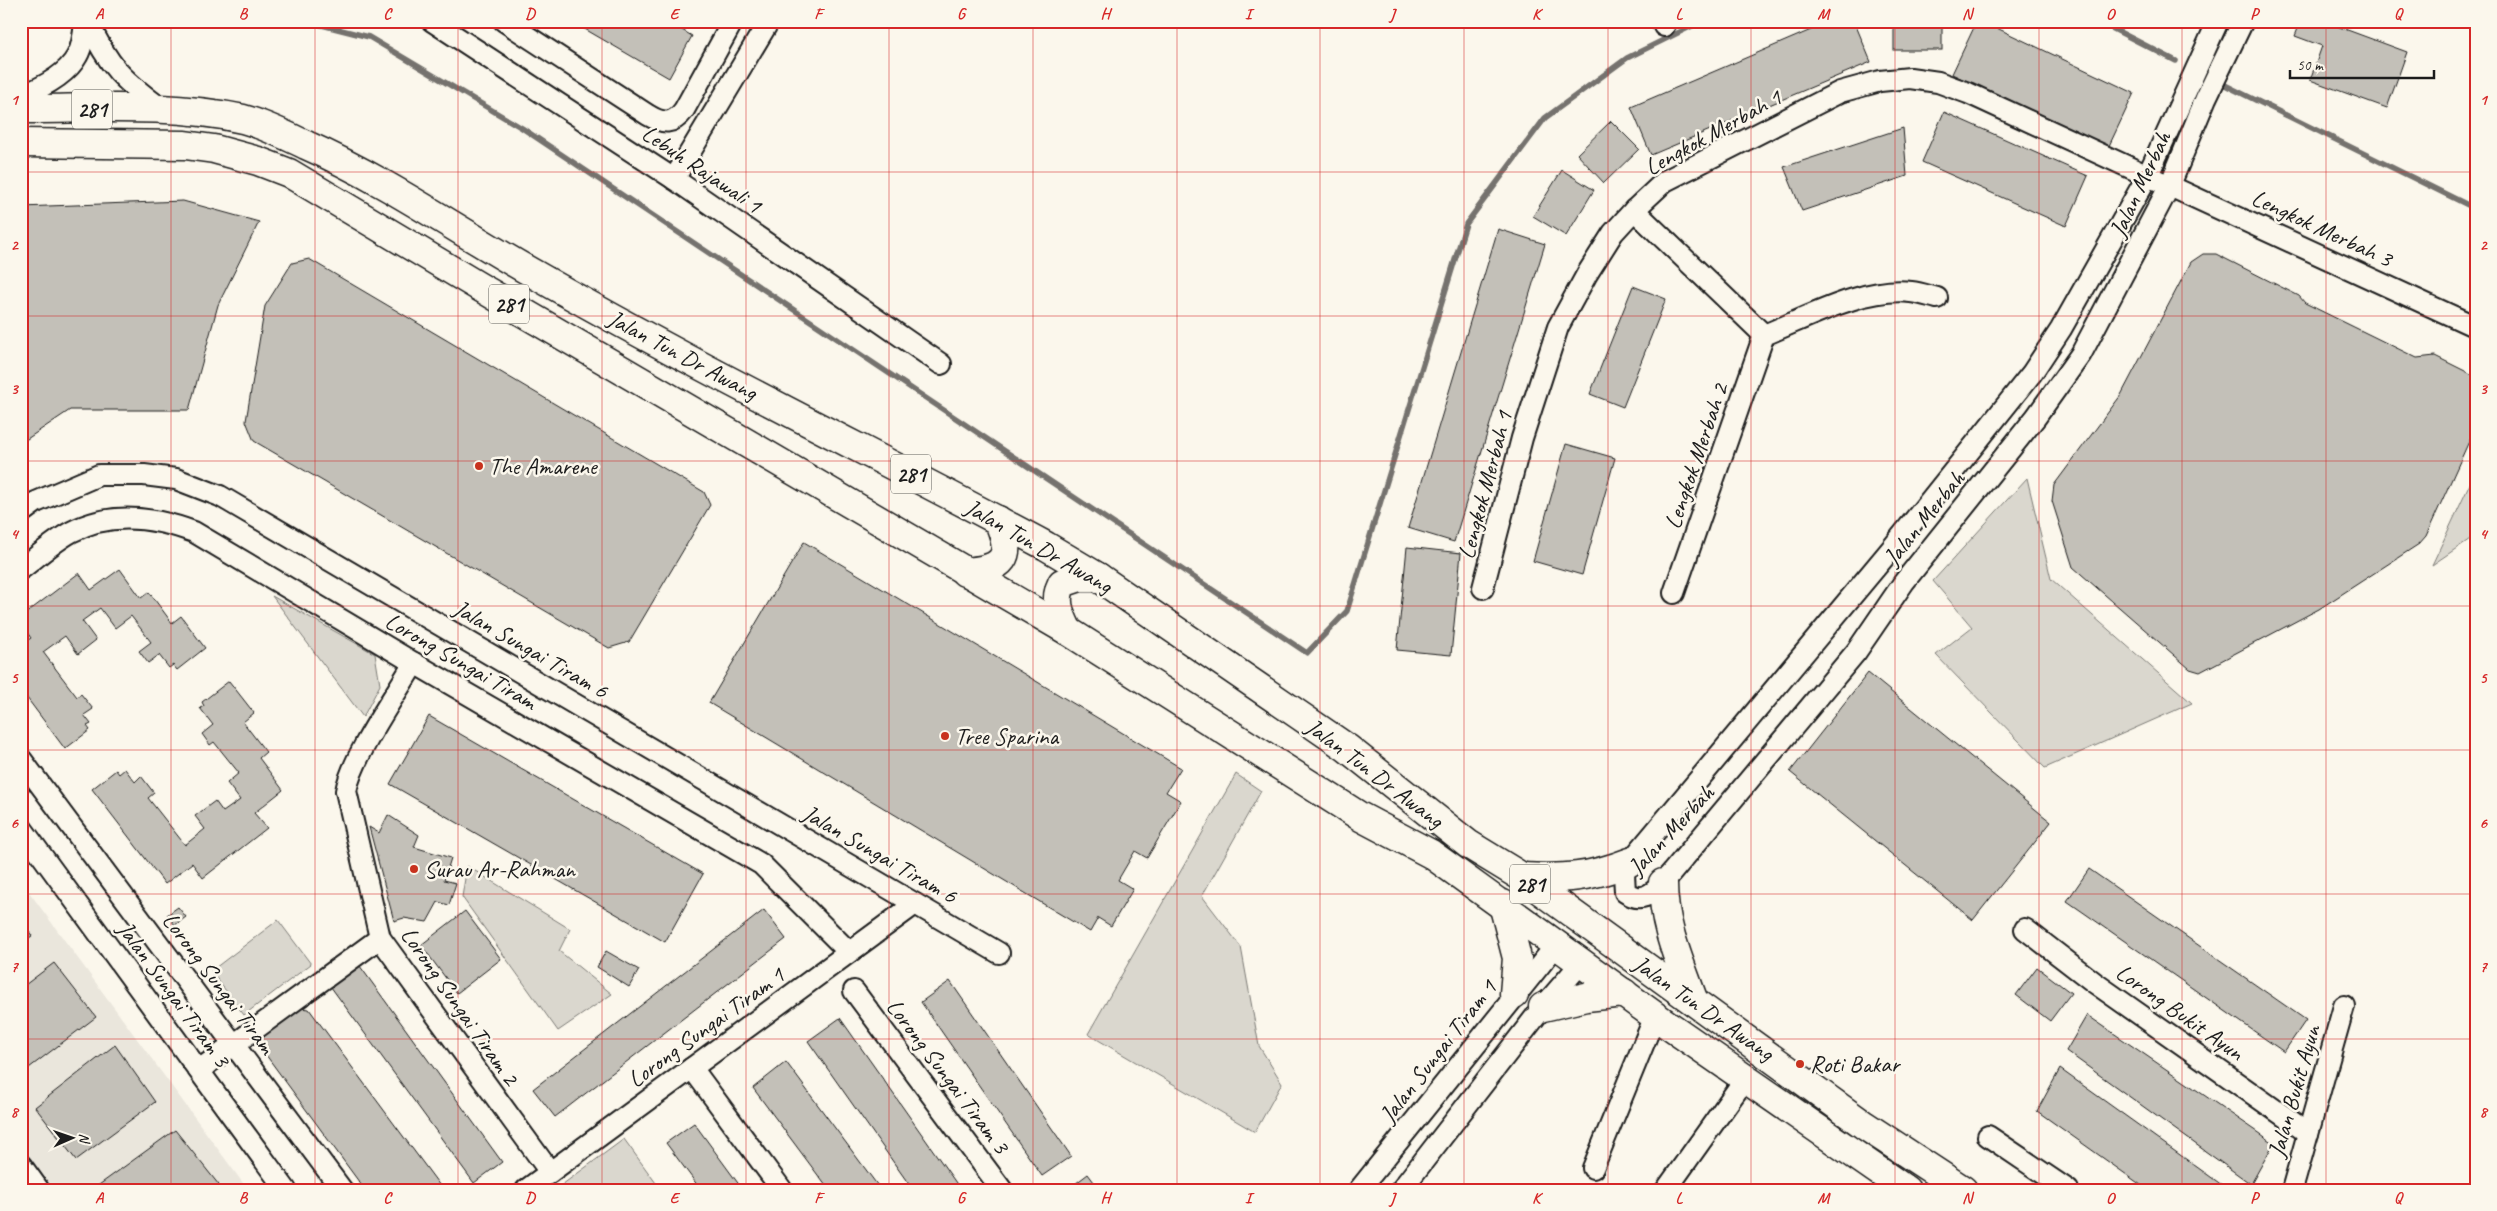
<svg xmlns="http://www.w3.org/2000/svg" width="2497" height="1211" font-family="Caveat,sans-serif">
  <rect width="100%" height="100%" fill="#fbf7ec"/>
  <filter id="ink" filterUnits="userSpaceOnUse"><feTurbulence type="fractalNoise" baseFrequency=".02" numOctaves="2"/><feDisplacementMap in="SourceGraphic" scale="10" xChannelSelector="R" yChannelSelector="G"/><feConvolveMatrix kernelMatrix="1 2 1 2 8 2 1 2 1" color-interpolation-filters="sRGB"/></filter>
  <g filter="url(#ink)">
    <path fill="#eae6dc" d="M21,881L248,1190H21Z"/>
    <g fill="#dad7ce" stroke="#7b7a75">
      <path d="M2476,471V535L2432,565Z"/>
      <path d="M2027,478L2051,579L2192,703L2045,768L1936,655L1972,627L1933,581Z"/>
      <path d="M272,596L375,654L380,685L363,717Z"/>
      <path d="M1236,774L1261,791L1202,896L1241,947L1259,1046L1282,1083L1255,1132L1088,1034Z"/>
      <path d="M467,866L570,929L559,951L612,994L558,1031L462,897Z"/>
      <path d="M278,920L311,964L244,1015L211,971Z"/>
      <path d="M624,1139L661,1190H555Z"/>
    </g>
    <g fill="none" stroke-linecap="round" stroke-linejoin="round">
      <g stroke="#74726e" stroke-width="5.5">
        <path d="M306,21L369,37L522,128L1307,653L1347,611L1466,224L1545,118L1627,58L1702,21"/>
        <path d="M2098,21L2176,61"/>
        <path d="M2223,84L2476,209"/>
      </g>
    </g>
    <g fill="#c3c0b8" stroke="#1c1c1c">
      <path d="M571,21H667L692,36L669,78Z"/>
      <path d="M1832,21H1854L1871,62L1651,155L1631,107Z"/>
      <rect x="1894" y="21" width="48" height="29"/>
      <path d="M1977,21H1982L2134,93L2108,148L1952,74Z"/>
      <path d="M2301,21H2323L2407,52L2387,108L2310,80L2322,46L2295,36Z"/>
      <path d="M1944,112L2088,176L2066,226L1922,162Z"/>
      <path d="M1611,121L1639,149L1604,183L1577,154Z"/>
      <path d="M1903,128L1907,176L1802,211L1784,167Z"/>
      <path d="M1562,170L1594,190L1566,236L1533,216Z"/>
      <path d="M183,201L259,222L218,305L189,410H70L21,443V207Z"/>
      <path d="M1498,229L1545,244L1454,542L1408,528Z"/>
      <path d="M2203,254H2216L2299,296L2305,303L2417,358L2435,356L2473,375L2476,382V426L2426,536L2419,544L2319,609L2200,672L2190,669L2073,567L2052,501L2054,485L2121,395L2191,262Z"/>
      <path d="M309,259L704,492L710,505L629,642L609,648L254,441L246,421L265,306L292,263Z"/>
      <path d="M1633,286L1666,299L1623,407L1590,394Z"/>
      <path d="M1566,444L1615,458L1582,575L1533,561Z"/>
      <path d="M804,542L1181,768L1166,792L1181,801L1147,858L1135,851L1118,880L1133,889L1111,926L1098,918L1090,932L709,703Z"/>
      <path d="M1407,547L1461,553L1451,655L1397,650Z"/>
      <path d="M120,569L141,598L149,592L172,623L181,616L205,648L177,670L173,665L169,668L159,655L148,663L139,651L151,642L131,616L115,628L100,608L82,621L96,640L78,654L65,636L43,652L77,697L81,694L93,709L84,715L91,724L87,726L90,730L65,749L21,690V645L31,638L21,624V617L79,573L91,590Z"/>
      <path d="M1868,673L2051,822L1973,920L1790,772Z"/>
      <path d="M229,681L254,713L243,722L266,752L259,758L283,790L254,813L267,828L203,878L192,863L165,884L92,789L116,770L119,774L125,769L135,782L141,776L154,793L148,798L185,845L205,829L195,816L215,801L223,812L240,800L227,783L239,773L214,742L210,745L202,734L213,725L200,708L204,706L202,702Z"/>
      <path d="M429,716L703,874L665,942L390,784Z"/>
      <path d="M388,815L419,835L414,847L451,858L444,880L456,883L449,905L438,902L427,922L404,918L394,921L369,827L379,833Z"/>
      <path d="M2089,869L2306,1020L2284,1052L2067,901Z"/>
      <path d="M178,907L186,917L175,925L167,915Z"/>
      <path d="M764,910L786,939L555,1117L533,1089Z"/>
      <path d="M465,911L501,959L457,993L421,945Z"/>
      <path d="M21,919L32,936L21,943Z"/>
      <path d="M606,951L639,970L629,987L597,967Z"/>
      <path d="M357,962L502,1162L474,1183L328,983Z"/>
      <path d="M54,963L96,1017L21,1074V988Z"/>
      <path d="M2037,967L2071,993L2050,1021L2016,995Z"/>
      <path d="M950,981L1071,1156L1042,1176L921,1002Z"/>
      <path d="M299,1008L309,1009L443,1190H365L255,1040Z"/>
      <path d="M2087,1015L2274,1143L2251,1184L2066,1051Z"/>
      <path d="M840,1018L961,1190H913L808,1041Z"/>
      <path d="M115,1045L155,1102L76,1160L35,1107Z"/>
      <path d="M786,1062L881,1190H829L753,1088Z"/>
      <path d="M2060,1069L2229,1190H2148L2037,1111Z"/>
      <path d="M694,1123L743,1190H701L666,1143Z"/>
      <path d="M175,1130L219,1185L213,1190H92Z"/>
      <path d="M1088,1174L1100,1190H1067Z"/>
    </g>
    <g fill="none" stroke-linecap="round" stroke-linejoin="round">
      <defs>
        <g id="street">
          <path d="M88,21C108,67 124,81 163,110"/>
          <path d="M432,21L674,179L941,364"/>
          <path d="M504,21L648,115C663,124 673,125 684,110L733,21"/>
          <path d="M2218,21L2147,177L2061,329L2032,373L1892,548L1630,862L1624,874L1625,892C1641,903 1651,895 1663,883L1856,652L1904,582L2036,417L2081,354L2170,185L2206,98L2243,21"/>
          <path d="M1664,26L1667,21"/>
          <path d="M21,96C41,88 67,75 77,56C83,46 84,32 85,21"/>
          <path d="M674,179L769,21"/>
          <path d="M1634,210L1764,335"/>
          <path d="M21,513L36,502L99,475H144L176,479L220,496L999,953"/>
          <path d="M21,569C37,557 53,542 71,532C110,511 154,517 194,532L414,663L761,864L849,952"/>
          <path d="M1483,588L1522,438L1558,327L1587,274L1613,233L1634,210L1665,181L1840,92L1880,81L1910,78L1938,82L1968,93L2476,327"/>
          <path d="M1674,593L1764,335C1807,318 1864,286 1911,292C1920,293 1929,296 1937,298"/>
          <path d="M414,663C395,696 352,757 346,791L380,938L550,1172"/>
          <path d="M21,759L342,1190"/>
          <path d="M21,827L286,1190"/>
          <path d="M2025,929L2095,983L2308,1133"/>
          <path d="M854,991L1002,1190"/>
          <path d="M692,1068L782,1190"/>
          <path d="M199,1070L380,938"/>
          <path d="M1988,1136L2068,1190"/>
          <path d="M21,1165L39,1190"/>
          <path d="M1593,1168L1655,1016"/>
          <path d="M526,1190L915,904"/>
          <path d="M1359,1190L1557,944"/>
          <path d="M1401,1190L1543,1007L1582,962"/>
          <path d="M1666,1190L1745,1079"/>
          <path d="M2292,1190L2344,1006"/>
        </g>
        <g id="primary">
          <path d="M21,109C94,109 171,103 243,119C265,125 285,135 306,145C386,180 458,231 534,274C701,370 876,455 1046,546L1098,577L1347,748L1468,844L1522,877L1864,1125L1963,1190"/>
          <path d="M21,143L185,145L214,149L258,161L289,173L478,286L1068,631L1361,817L1431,854L1655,1016L1906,1190"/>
          <path d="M965,572C1003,569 1015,558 998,520"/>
          <path d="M1068,631C1060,614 1053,601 1062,583L1080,577H1098"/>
          <path d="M1522,877C1565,879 1589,878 1630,862"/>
          <path d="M1663,883C1663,925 1679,960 1693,999"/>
          <path d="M1503,904L1517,958L1514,994"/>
          <path d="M1543,1007L1586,997L1624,993"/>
        </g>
      </defs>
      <use href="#street" stroke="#1c1c1c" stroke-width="24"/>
      <use href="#primary" stroke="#1c1c1c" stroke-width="31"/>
      <use href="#street" stroke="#fbf7ec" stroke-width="20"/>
      <use href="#primary" stroke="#fbf7ec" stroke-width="28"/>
    </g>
  </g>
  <path fill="none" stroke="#d62828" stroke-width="1" stroke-opacity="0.55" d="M171,21V1190M315,21V1190M458,21V1190M602,21V1190M746,21V1190M889,21V1190M1033,21V1190M1177,21V1190M1320,21V1190M1464,21V1190M1608,21V1190M1751,21V1190M1895,21V1190M2039,21V1190M2182,21V1190M2326,21V1190M21,172H2476M21,316H2476M21,461H2476M21,606H2476M21,750H2476M21,894H2476M21,1039H2476"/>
  <g fill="#c8321e" stroke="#fbf7ec" stroke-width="2">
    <circle cx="479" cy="466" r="5"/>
    <circle cx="945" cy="736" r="5"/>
    <circle cx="414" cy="869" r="5"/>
    <circle cx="1800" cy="1064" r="5"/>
  </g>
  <g text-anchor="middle" stroke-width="5" stroke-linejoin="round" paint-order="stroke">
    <g fill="#fbf7ec" stroke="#5f5e5a" stroke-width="1">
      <rect x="72" y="89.5" width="40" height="39" rx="4"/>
      <rect x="489" y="284.5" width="40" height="39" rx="4"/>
      <rect x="891" y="454.5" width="40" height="39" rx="4"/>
      <rect x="1510" y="864.5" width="40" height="39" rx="4"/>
    </g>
    <g font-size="22" font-weight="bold" fill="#1c1c1c">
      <text x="92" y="117">281</text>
      <text x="509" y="312">281</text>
      <text x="911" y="482">281</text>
      <text x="1530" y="892">281</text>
    </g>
    <g font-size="24" fill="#1c1c1c" stroke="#fbf7ec">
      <text transform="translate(1713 132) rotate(-29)" y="8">Lengkok Merbah 1</text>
      <text transform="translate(702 169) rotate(34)" y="8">Lebuh Rajawali 1</text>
      <text transform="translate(2140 184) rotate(-65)" y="8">Jalan Merbah</text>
      <text transform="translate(2322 228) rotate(25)" y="8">Lengkok Merbah 3</text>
      <text transform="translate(683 355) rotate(28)" y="8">Jalan Tun Dr Awang</text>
      <text transform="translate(1696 456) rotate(-71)" y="8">Lengkok Merbah 2</text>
      <text transform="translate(1485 485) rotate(-75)" y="8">Lengkok Merbah 1</text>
      <text transform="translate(1924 518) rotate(-51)" y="8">Jalan Merbah</text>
      <text transform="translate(1039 546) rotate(30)" y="8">Jalan Tun Dr Awang</text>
      <text transform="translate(531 649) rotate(30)" y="8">Jalan Sungai Tiram 6</text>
      <text transform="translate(461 661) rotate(30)" y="8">Lorong Sungai Tiram</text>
      <text transform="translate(1375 773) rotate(37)" y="8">Jalan Tun Dr Awang</text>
      <text transform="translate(1671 830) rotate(-47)" y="8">Jalan Merbah</text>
      <text transform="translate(880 854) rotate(30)" y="8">Jalan Sungai Tiram 6</text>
      <text transform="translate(219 983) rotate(53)" y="8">Lorong Sungai Tiram</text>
      <text transform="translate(174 994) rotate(54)" y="8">Jalan Sungai Tiram 3</text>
      <text transform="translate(460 1006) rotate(55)" y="8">Lorong Sungai Tiram 2</text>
      <text transform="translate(1704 1008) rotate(35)" y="8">Jalan Tun Dr Awang</text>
      <text transform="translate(2180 1012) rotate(35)" y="8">Lorong Bukit Ayun</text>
      <text transform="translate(706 1027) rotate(-36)" y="8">Lorong Sungai Tiram 1</text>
      <text transform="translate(1438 1051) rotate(-52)" y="8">Jalan Sungai Tiram 1</text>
      <text transform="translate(948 1076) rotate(53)" y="8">Lorong Sungai Tiram 3</text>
      <text transform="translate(2294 1091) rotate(-74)" y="8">Jalan Bukit Ayun</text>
    </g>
    <g font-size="24" fill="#1c1c1c" stroke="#fbf7ec" text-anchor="start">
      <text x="489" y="474">The Amarene</text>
      <text x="955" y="744">Tree Sparina</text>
      <text x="424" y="877">Surau Ar-Rahman</text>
      <text x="1810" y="1072">Roti Bakar</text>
    </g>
  </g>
  <rect width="2497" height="1211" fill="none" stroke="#fbf7ec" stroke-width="55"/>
  <g transform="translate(72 1138) rotate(88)" stroke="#fbf7ec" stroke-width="4" paint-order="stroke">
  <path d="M0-4L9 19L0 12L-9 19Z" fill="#1c1c1c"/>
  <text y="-8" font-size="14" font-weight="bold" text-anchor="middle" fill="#1c1c1c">N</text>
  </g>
  <path d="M2290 70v8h144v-8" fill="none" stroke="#1c1c1c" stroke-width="2.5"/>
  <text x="2297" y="70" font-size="15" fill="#1c1c1c" stroke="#fbf7ec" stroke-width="4" paint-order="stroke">50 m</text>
  <rect x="28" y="28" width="2442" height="1156" fill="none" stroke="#d62828" stroke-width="2"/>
  <g font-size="16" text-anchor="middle" font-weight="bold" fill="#d62828">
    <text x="99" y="19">A</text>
    <text x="243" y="19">B</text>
    <text x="387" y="19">C</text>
    <text x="530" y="19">D</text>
    <text x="674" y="19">E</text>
    <text x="818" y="19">F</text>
    <text x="961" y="19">G</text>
    <text x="1105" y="19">H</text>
    <text x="1248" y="19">I</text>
    <text x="1392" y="19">J</text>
    <text x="1536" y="19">K</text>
    <text x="1679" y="19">L</text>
    <text x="1823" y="19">M</text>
    <text x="1967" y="19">N</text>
    <text x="2110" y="19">O</text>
    <text x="2254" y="19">P</text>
    <text x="2398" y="19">Q</text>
    <text x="14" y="105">1</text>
    <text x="2483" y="105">1</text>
    <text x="14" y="250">2</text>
    <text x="2483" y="250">2</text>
    <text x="14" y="394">3</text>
    <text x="2483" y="394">3</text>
    <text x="14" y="539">4</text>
    <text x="2483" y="539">4</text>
    <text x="14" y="683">5</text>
    <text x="2483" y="683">5</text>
    <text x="14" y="828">6</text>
    <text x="2483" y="828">6</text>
    <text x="14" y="972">7</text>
    <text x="2483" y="972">7</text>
    <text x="14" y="1117">8</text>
    <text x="2483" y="1117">8</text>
    <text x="99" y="1203">A</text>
    <text x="243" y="1203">B</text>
    <text x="387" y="1203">C</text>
    <text x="530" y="1203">D</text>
    <text x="674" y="1203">E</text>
    <text x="818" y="1203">F</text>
    <text x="961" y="1203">G</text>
    <text x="1105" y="1203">H</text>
    <text x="1248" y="1203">I</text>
    <text x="1392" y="1203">J</text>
    <text x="1536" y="1203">K</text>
    <text x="1679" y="1203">L</text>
    <text x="1823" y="1203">M</text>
    <text x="1967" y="1203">N</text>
    <text x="2110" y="1203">O</text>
    <text x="2254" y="1203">P</text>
    <text x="2398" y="1203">Q</text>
  </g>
</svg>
